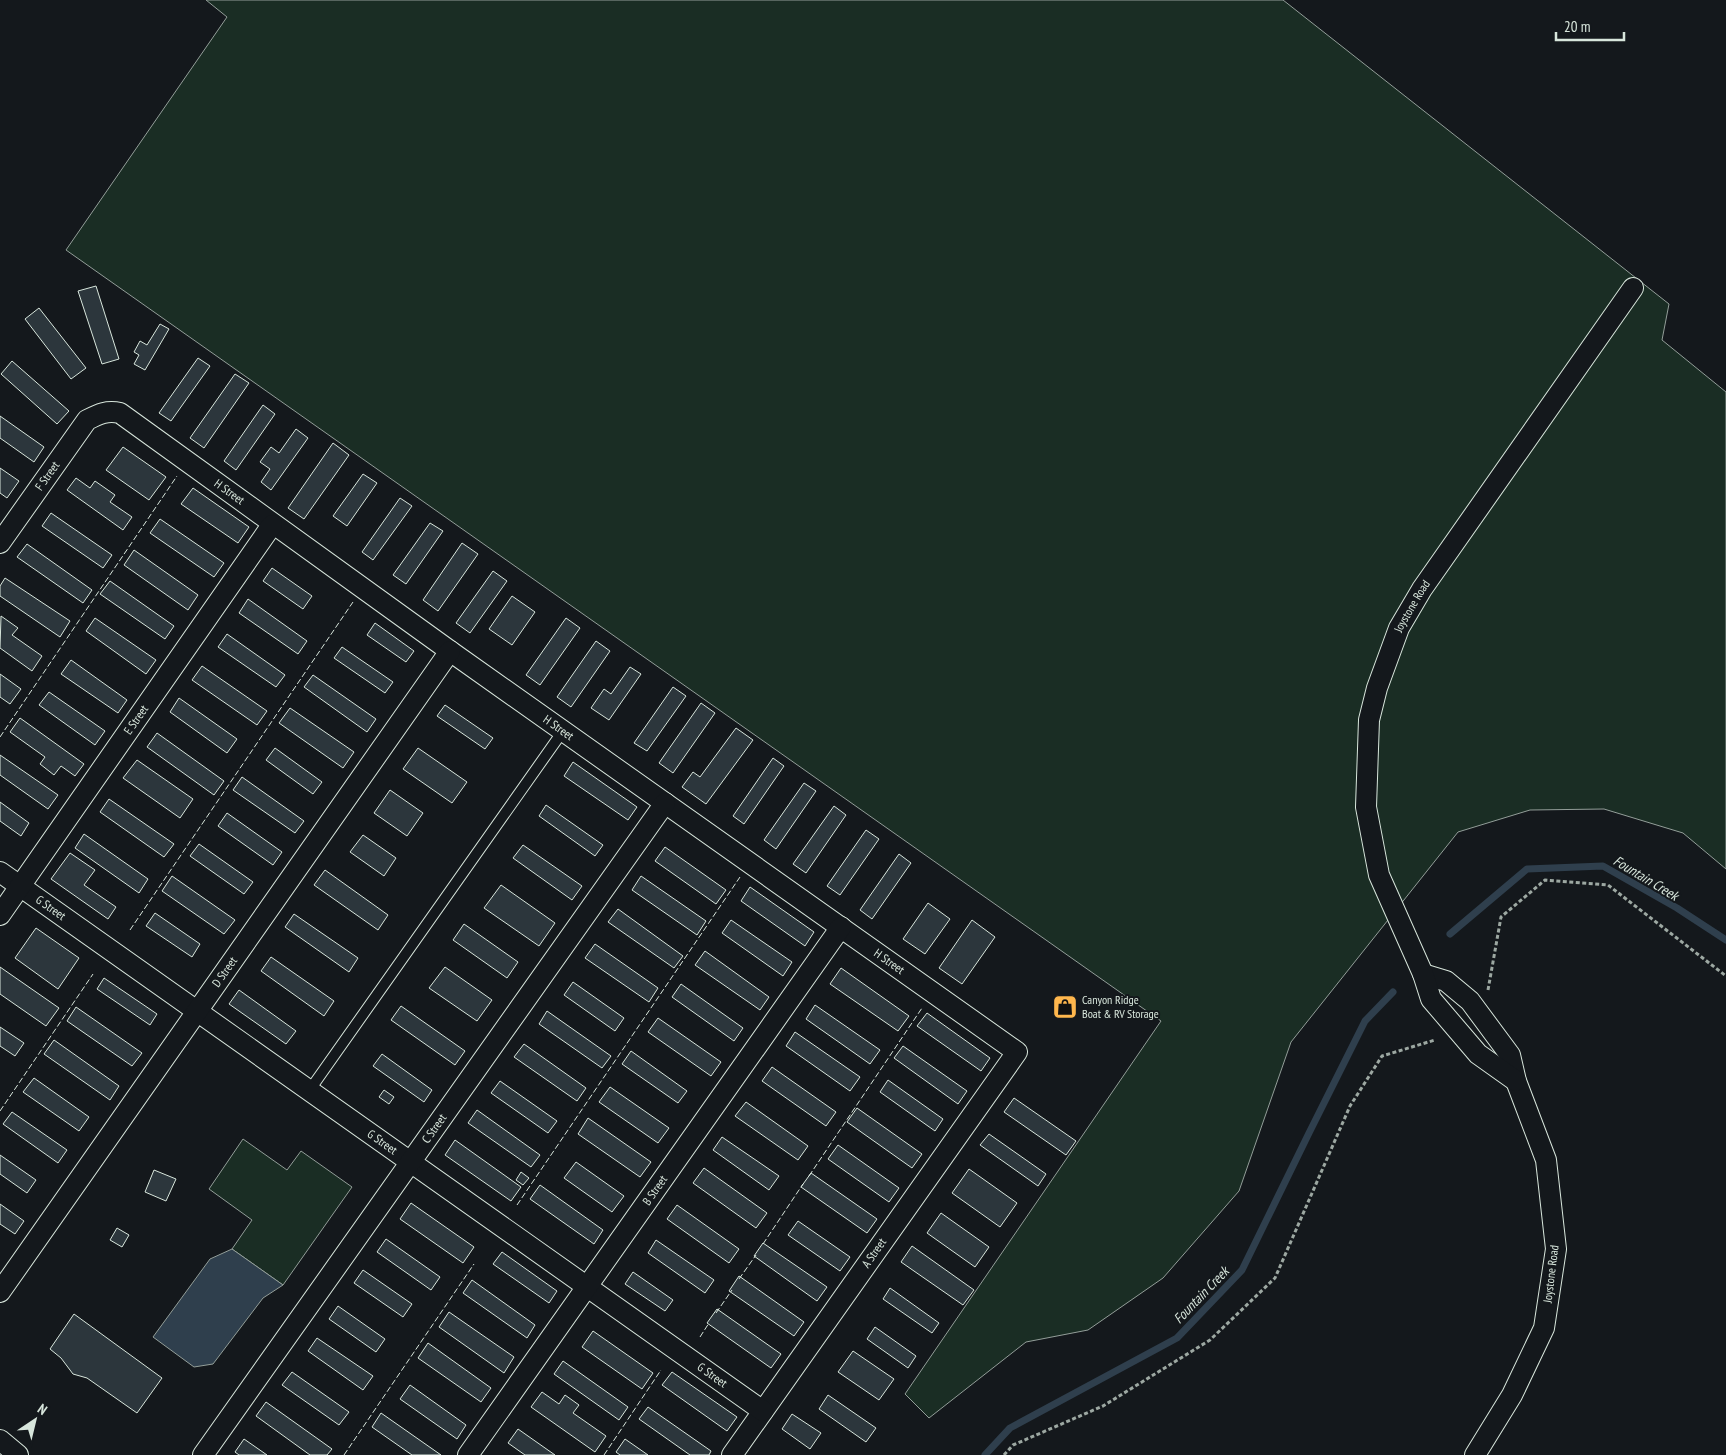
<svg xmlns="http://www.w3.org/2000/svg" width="1726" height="1455" font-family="'PT Sans Narrow',sans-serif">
  <rect width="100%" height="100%" fill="#14181c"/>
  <g fill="#1a2d24" stroke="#939e99">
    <path d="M206,0H1283L1669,304L1662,340L1726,392V869L1683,833L1604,809L1530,810L1458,832L1291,1042L1239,1191L1163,1278L1088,1330L1026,1342L929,1418L905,1394L1161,1021L66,250L227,17Z"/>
    <path d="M243,1139L287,1170L301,1151L352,1187L283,1285L232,1249L252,1220L209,1189Z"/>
  </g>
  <path fill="#2f3f4d" stroke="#939e99" d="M232,1249L283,1285L263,1298L213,1364L194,1367L153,1337L210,1259Z"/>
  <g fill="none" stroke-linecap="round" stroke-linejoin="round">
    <g stroke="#2f3f4d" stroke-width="7">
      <path d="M1450,934L1527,869L1603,866L1677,908L1726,940"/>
      <path d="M985,1455L1010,1428L1177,1338L1242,1270L1309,1133L1365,1021L1393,992"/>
    </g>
  </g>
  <g fill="#2c363c" stroke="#d8e6dc">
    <path d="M96,286L119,359L102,364L78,291Z"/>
    <path d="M39,308L86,368L71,379L25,319Z"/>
    <path d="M160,324L169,329L145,370L134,364L139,355L134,352L140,341L147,345Z"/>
    <path d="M198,358L210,366L171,421L159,413Z"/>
    <path d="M12,361L69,411L57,424L1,374Z"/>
    <path d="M235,374L249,383L204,448L190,438Z"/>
    <path d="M263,405L275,414L236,470L224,461Z"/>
    <path d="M0,416L44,447L34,462L0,438Z"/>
    <path d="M296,429L308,438L271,490L261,482L270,469L260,462L271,447L279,453Z"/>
    <path d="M333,443L349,455L304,519L288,508Z"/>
    <path d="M123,447L166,477L149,500L106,470Z"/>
    <path d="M0,468L19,481L7,498L0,493Z"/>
    <path d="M363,474L377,483L347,526L333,516Z"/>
    <path d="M76,478L90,488L95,481L115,495L110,502L132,517L123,530L67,490Z"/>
    <path d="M193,488L249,527L238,543L181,504Z"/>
    <path d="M400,498L412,506L373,560L362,552Z"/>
    <path d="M51,513L112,555L103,568L42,526Z"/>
    <path d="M160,519L224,563L214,577L150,533Z"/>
    <path d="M430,523L443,531L406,584L393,575Z"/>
    <path d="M462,543L478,554L438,611L423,600Z"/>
    <path d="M27,544L92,590L83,603L17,557Z"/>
    <path d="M134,550L198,595L188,610L124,565Z"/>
    <path d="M272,568L312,596L303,609L263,581Z"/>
    <path d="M493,571L507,581L470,633L456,623Z"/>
    <path d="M5,578L70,621L60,637L0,596V586Z"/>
    <path d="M110,581L174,626L165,639L100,594Z"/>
    <path d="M512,596L535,612L512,645L489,629Z"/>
    <path d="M248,599L307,641L298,654L239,613Z"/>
    <path d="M1,616L18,628L12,635L42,656L32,671L0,648Z"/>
    <path d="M95,618L156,660L146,674L86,631Z"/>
    <path d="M566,618L580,628L540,685L526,675Z"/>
    <path d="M375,623L414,651L406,662L367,635Z"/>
    <path d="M227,634L285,675L276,687L218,647Z"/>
    <path d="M596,641L610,651L571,707L557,697Z"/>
    <path d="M342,647L393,682L385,693L334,658Z"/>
    <path d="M71,660L127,700L118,713L61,674Z"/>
    <path d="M202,666L267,711L257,725L192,680Z"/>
    <path d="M630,667L641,674L609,720L591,708L604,689L611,694Z"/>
    <path d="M0,674L21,689L10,704L0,697Z"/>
    <path d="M313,675L376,719L367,732L304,687Z"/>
    <path d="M673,687L686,696L647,751L634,743Z"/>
    <path d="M49,692L105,731L95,745L39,705Z"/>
    <path d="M179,698L237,739L227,753L170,712Z"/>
    <path d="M701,703L715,713L673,773L659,763Z"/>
    <path d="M445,705L493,738L485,749L437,716Z"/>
    <path d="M290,708L354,752L343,768L279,723Z"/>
    <path d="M20,718L84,764L75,776L61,766L54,775L40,764L45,757L10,732Z"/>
    <path d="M736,728L753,740L706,804L682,787L693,772L700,777Z"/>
    <path d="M157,733L224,781L214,795L147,747Z"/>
    <path d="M275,748L322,782L313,794L266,760Z"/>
    <path d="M418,748L467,782L452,803L403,769Z"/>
    <path d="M0,755L58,795L48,809L0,775Z"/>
    <path d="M773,758L784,766L744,824L733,816Z"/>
    <path d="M137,760L193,799L180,818L123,778Z"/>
    <path d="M573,762L637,807L628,820L564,776Z"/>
    <path d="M242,777L304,821L295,833L233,790Z"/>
    <path d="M804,783L816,791L776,849L764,840Z"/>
    <path d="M390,790L423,813L407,836L374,813Z"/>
    <path d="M109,799L174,844L164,857L100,812Z"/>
    <path d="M0,802L29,823L21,836L0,821Z"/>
    <path d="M546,805L603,845L595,856L539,816Z"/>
    <path d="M834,806L846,815L806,873L793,864Z"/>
    <path d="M227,813L282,852L273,865L218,826Z"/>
    <path d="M866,830L879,839L840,895L827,886Z"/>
    <path d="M84,834L148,879L139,893L75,848Z"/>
    <path d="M363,835L396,858L384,876L350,852Z"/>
    <path d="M199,844L253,882L244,894L190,856Z"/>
    <path d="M523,845L582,886L572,900L513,858Z"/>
    <path d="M665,847L726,890L716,904L655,861Z"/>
    <path d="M70,853L95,870L84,885L116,907L108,919L51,879Z"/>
    <path d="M899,854L911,863L872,919L860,910Z"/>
    <path d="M325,870L388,915L378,930L314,885Z"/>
    <path d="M172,876L235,920L224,934L162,891Z"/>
    <path d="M641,876L706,921L697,935L632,890Z"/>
    <path d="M501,885L555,923L539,946L484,908Z"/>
    <path d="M750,887L814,932L805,946L741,901Z"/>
    <path d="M928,903L950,919L925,954L903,939Z"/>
    <path d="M618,909L683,956L674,968L608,922Z"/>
    <path d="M155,913L200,944L192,957L146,926Z"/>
    <path d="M294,914L358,958L349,972L285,927Z"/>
    <path d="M731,920L792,962L783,976L722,933Z"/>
    <path d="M972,920L995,937L962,984L939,968Z"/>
    <path d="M464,924L518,962L507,978L453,940Z"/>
    <path d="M36,928L79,958L58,989L15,958Z"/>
    <path d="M595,944L658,988L649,1002L585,958Z"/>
    <path d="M705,951L769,997L760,1010L695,965Z"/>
    <path d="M271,957L334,1001L324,1016L261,971Z"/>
    <path d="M0,967L59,1008L46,1026L0,994Z"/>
    <path d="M445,967L492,1000L477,1021L429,988Z"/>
    <path d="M841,968L909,1016L898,1031L830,984Z"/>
    <path d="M104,978L157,1014L150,1025L97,989Z"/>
    <path d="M573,982L624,1018L615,1031L564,995Z"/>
    <path d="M681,984L743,1028L734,1041L672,997Z"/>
    <path d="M239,990L296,1031L286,1044L229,1004Z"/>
    <path d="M815,1005L880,1050L870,1064L806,1019Z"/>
    <path d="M401,1006L465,1051L455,1065L391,1020Z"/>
    <path d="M76,1007L142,1053L132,1066L67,1021Z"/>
    <path d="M547,1011L611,1056L602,1068L539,1024Z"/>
    <path d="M927,1013L990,1058L981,1071L917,1026Z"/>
    <path d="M658,1018L721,1062L711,1076L648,1032Z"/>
    <path d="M0,1027L24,1043L15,1056L0,1046Z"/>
    <path d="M795,1032L860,1077L850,1091L786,1046Z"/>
    <path d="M54,1040L119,1086L110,1100L44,1054Z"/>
    <path d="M524,1044L586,1088L577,1101L514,1057Z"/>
    <path d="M903,1046L967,1091L958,1104L894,1058Z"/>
    <path d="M631,1051L687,1091L678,1103L622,1064Z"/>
    <path d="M382,1054L432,1090L424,1102L373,1066Z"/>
    <path d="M772,1067L836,1112L826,1126L762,1081Z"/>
    <path d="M34,1078L89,1117L79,1131L23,1092Z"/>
    <path d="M888,1080L943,1119L935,1131L880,1092Z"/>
    <path d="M500,1081L557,1121L548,1133L491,1093Z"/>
    <path d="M610,1087L669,1128L658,1143L599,1102Z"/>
    <path d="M384,1090L394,1097L389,1104L379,1097Z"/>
    <path d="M1014,1098L1076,1141L1066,1155L1004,1112Z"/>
    <path d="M746,1102L808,1146L798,1160L735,1116Z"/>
    <path d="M857,1108L922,1154L912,1168L847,1122Z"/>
    <path d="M477,1110L540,1155L531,1167L468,1123Z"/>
    <path d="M12,1112L67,1150L58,1163L3,1124Z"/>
    <path d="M588,1118L651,1162L640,1177L578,1134Z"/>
    <path d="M989,1134L1046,1174L1038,1186L980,1145Z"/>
    <path d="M722,1137L779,1176L769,1190L713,1150Z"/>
    <path d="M455,1140L521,1187L511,1201L445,1155Z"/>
    <path d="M838,1145L899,1188L889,1202L828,1159Z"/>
    <path d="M0,1155L36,1180L27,1193L0,1174Z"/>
    <path d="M576,1162L624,1196L612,1212L564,1178Z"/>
    <path d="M704,1168L767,1213L756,1228L693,1183Z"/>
    <path d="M969,1169L1017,1203L1000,1227L952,1193Z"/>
    <path d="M154,1170L176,1179L166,1201L145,1192Z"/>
    <path d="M521,1172L529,1178L523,1185L516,1180Z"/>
    <path d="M811,1173L877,1219L867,1233L801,1187Z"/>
    <path d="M540,1185L603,1230L594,1244L530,1199Z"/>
    <path d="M411,1203L474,1247L463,1263L400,1219Z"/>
    <path d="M0,1204L24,1221L15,1234L0,1224Z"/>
    <path d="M677,1205L739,1249L729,1263L667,1219Z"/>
    <path d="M941,1213L989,1247L975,1267L927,1233Z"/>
    <path d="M798,1221L850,1257L840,1271L788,1235Z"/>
    <path d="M117,1228L129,1235L122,1247L110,1240Z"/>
    <path d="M386,1239L440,1277L431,1290L377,1252Z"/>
    <path d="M656,1240L714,1280L705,1293L648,1253Z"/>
    <path d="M763,1243L827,1287L817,1301L754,1256Z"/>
    <path d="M912,1246L974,1290L963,1305L901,1262Z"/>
    <path d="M502,1252L557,1291L549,1303L493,1264Z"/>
    <path d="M363,1270L412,1304L403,1317L354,1283Z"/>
    <path d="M633,1272L673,1300L665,1311L625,1284Z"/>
    <path d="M739,1276L804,1322L794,1336L729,1291Z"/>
    <path d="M472,1280L535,1325L527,1338L463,1293Z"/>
    <path d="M890,1288L939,1323L932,1333L883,1299Z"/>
    <path d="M338,1306L385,1339L376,1352L329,1319Z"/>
    <path d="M717,1309L781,1354L771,1368L707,1323Z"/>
    <path d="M449,1312L514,1357L504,1373L439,1327Z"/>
    <path d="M74,1314L162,1378L137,1413L87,1378L73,1374L61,1358L50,1349Z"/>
    <path d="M875,1327L916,1356L908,1368L867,1339Z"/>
    <path d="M593,1331L653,1373L642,1389L582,1347Z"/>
    <path d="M317,1338L373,1376L363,1390L308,1351Z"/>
    <path d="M428,1343L491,1388L481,1402L418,1358Z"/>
    <path d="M853,1351L894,1379L879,1400L838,1372Z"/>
    <path d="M563,1361L628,1407L619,1420L554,1374Z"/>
    <path d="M292,1372L349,1412L339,1425L282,1385Z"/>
    <path d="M672,1372L737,1417L727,1431L662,1385Z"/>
    <path d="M410,1385L466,1425L457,1439L400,1399Z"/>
    <path d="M542,1392L559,1404L565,1395L579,1405L573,1413L606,1436L595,1452L531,1407Z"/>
    <path d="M828,1395L876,1428L866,1442L819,1409Z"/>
    <path d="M266,1402L332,1449L327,1455H310L256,1416Z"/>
    <path d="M648,1407L711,1451L709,1455H690L639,1419Z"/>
    <path d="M381,1413L441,1455H412L372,1427Z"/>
    <path d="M792,1414L821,1433L810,1449L782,1429Z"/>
    <path d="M518,1429L555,1455H525L508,1443Z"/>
    <path d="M244,1439L267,1455H239L235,1452Z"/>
    <path d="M625,1439L648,1455H620L616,1452Z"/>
  </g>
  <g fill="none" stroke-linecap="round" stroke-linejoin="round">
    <defs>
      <path id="lane" d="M309,1091L563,731"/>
      <g id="street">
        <path id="s1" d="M0,543L87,420C99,414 107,410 120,413L450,651L1017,1052L732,1455"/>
        <path id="s2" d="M0,872L763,1411"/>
        <path id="s3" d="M0,915L272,525"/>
        <path d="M1423,974L1446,981L1470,1001L1510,1055L1516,1081L1546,1160L1556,1249L1544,1328L1512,1395L1475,1455"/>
        <path id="s4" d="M1516,1081L1478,1054L1431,999L1423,974L1379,875L1366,807L1369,720L1377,688L1399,628L1422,589L1633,288"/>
        <path id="s5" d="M0,1292L450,651"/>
        <path d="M0,1440L18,1455"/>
        <path id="s6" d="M203,1455L665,803"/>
        <path id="s7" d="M468,1455L841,927"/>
      </g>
    </defs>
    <use href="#lane" stroke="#d8e6dc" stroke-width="12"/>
    <use href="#street" stroke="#d8e6dc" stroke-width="22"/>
    <g stroke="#9da8a2" stroke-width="3" stroke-dasharray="4 2.5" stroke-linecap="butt">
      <path d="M1488,990L1501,917L1545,880L1608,885L1726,976"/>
      <path d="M1004,1455L1013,1445L1103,1406L1210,1340L1275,1278L1350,1106L1382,1056L1435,1040"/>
    </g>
    <use href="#lane" stroke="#14181c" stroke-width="10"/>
    <use href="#street" stroke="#14181c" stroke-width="20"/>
    <g stroke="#d8e6dc" stroke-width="1" stroke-dasharray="6 2.5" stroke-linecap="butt">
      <path d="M0,737L177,476"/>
      <path d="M130,930L353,602"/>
      <path d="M0,1111L93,974"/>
      <path d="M809,1176L922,1008"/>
      <path d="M517,1205L740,877"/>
      <path d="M763,1244L803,1184"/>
      <path d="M739,1279L756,1255"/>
      <path d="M716,1313L732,1290"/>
      <path d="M700,1337L709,1323"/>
      <path d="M344,1455L474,1264"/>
      <path d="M604,1455L661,1370"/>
    </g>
  </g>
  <defs>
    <symbol id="shop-square" viewBox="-11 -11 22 22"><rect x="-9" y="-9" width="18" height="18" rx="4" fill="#ffb74d" stroke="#14181c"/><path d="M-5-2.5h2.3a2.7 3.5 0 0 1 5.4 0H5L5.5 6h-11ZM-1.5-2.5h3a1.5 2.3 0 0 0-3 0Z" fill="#111"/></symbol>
  </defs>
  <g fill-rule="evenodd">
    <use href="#shop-square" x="1051" y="993" width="28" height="28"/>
  </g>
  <g text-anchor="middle" stroke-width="4" stroke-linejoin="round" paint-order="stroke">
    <g font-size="12" fill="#d8e6dc" stroke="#14181c">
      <text dy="4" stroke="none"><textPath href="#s1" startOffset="82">F Street</textPath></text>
      <text dy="4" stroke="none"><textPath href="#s1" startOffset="320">H Street</textPath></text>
      <text dy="4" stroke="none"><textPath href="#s4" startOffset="532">Joystone Road</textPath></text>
      <text dy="4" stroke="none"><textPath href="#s3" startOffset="238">E Street</textPath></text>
      <text dy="4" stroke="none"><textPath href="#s1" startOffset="725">H Street</textPath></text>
      <text dy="4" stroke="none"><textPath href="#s2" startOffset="62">G Street</textPath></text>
      <text dy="4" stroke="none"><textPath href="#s1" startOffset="1130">H Street</textPath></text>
      <text dy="4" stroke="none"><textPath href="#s5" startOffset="391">D Street</textPath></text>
      <text dy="4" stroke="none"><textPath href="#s6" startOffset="400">C Street</textPath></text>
      <text dy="4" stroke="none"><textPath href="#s2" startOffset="468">G Street</textPath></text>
      <text dy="4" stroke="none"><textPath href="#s7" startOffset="324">B Street</textPath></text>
      <text transform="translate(874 1253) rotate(-55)" y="4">A Street</text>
      <text transform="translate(1551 1274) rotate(-83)" y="4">Joystone Road</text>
      <text dy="4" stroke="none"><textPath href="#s2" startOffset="872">G Street</textPath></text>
    </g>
    <g font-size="12" fill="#d8e6dc" stroke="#14181c" text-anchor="start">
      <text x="1082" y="1004">Canyon Ridge<tspan x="1082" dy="14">Boat &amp; RV Storage</tspan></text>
    </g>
    <g font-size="14" font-style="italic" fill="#d8e6dc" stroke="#14181c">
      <text transform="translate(1646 878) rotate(31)" y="5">Fountain Creek</text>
      <text transform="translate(1201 1295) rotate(-46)" y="5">Fountain Creek</text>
    </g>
  </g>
  <g transform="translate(35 1420) rotate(35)" stroke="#14181c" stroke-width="4" paint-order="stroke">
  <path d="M0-4L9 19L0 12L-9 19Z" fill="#d8e6dc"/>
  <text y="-8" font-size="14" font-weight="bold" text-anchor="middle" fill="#d8e6dc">N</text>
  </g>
  <path d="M1556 32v8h68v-8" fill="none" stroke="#d8e6dc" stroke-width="2.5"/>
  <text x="1564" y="32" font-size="15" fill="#d8e6dc" stroke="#14181c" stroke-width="4" paint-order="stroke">20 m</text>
</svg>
